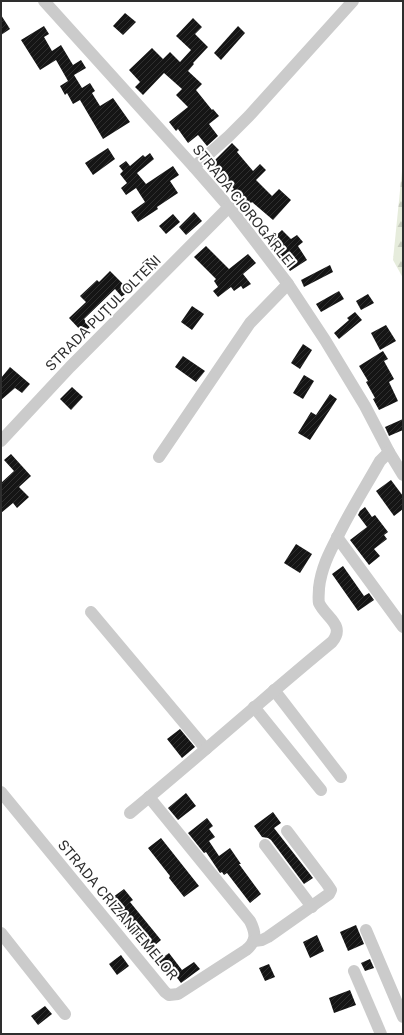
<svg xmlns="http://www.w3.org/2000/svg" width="404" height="1035" font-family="'Public Sans',sans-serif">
  <defs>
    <pattern id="forest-firs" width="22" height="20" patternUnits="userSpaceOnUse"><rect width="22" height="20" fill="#e6ecdc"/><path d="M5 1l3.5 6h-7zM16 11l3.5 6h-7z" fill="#c6cbbd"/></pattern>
    <pattern id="building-hatch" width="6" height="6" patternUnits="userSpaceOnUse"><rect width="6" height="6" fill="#151515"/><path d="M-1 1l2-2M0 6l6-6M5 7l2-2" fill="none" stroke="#2f2f2f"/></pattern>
  </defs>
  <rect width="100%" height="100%" fill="#fff"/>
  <path fill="url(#forest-firs)" d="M403,161V278L393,260Z"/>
  <g fill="url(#building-hatch)">
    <path d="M125,13L136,22L123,35L113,26Z"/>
    <path d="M1,15L10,29L1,35Z"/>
    <path d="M193,18L202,27L195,34L208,47L193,63L194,64L188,71L202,84L196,90L212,110L213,109L219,116L209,124L218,136L207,146L198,135L188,143L178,129L176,131L169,122L188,107L176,95L182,89L164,73L143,95L135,87L140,82L129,70L152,48L163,59L170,52L180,62L191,50L176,36Z"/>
    <path d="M44,26L49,34L44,37L52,51L61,45L73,65L81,60L86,68L74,75L82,88L90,83L95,91L92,93L100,106L113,98L130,122L103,139L80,100L73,104L67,93L65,95L60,86L68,81L56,60L40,70L21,40Z"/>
    <path d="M238,26L245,33L221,60L214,53Z"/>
    <path d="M232,143L239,150L237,152L253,171L260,164L266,170L256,180L272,196L279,189L291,200L273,220L252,202L244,210L238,204L241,201L231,191L234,189L211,164Z"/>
    <path d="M108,148L115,159L93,175L85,163Z"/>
    <path d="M150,153L154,159L137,173L146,184L173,166L179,175L170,181L178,193L157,207L158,209L138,222L131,212L145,202L136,188L126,195L121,188L127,183L120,174L123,171L119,166L126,161L130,166L143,155L145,157Z"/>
    <path d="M194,212L202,221L186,235L179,227Z"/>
    <path d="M173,214L180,222L166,234L159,226Z"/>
    <path d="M282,230L291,239L297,235L303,242L298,246L307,260L290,271L286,265L287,264L275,249L273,251L267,244Z"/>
    <path d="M206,246L229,269L248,254L256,263L243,274L251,284L243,289L241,286L234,291L231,287L218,297L213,291L218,287L214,281L216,279L194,257Z"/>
    <path d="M148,258L156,268L151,273L142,263Z"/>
    <path d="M330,265L333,272L304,287L301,280Z"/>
    <path d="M110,271L129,290L122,297L115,289L84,319L90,327L83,333L69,318L86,302L80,296L97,280L99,282Z"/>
    <path d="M339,291L344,299L321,312L316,304Z"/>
    <path d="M368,294L374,303L361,310L356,301Z"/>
    <path d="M192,306L204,314L192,330L181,322Z"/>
    <path d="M355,312L362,320L339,339L334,333L349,320L347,318Z"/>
    <path d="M386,325L396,341L380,350L371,333Z"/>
    <path d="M303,344L312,350L300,369L291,363Z"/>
    <path d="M383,351L388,359L384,361L394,379L389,382L398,401L379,410L373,399L375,398L366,382L368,381L359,366Z"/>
    <path d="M183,356L205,371L196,382L175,367Z"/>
    <path d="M10,367L30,384L22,393L15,388L1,400V378Z"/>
    <path d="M304,375L314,381L303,399L293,393Z"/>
    <path d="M72,387L83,397L71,410L60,399Z"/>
    <path d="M330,394L337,399L310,440L298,433L311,412L316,415Z"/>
    <path d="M403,419V430L389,436L385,427Z"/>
    <path d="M11,454L31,476L19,487L29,497L17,508L13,503L1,513V483L14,471L4,460Z"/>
    <path d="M391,480L403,496V509L394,516L376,491Z"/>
    <path d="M365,507L372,517L375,515L388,532L384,535L387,539L374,549L380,556L369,565L350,540L367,527L358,515L360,511Z"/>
    <path d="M296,544L312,554L300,573L284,563Z"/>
    <path d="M343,566L364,596L369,593L374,600L358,611L332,574Z"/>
    <path d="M180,729L195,747L182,758L167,739Z"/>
    <path d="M186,793L196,806L178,820L168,808Z"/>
    <path d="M273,812L281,823L274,828L313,878L304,884L271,840L268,838L262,837L254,826Z"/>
    <path d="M207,818L213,826L209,829L215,837L209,841L219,856L230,848L241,864H239L261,894L250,903L227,873L224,875L222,872L220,873L206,852L204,853L188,833Z"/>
    <path d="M161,838L199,886L184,897L169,878L170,876L148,848Z"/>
    <path d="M124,889L133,900L130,902L161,940L148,951L134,933L132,935L119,919L123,917L109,900Z"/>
    <path d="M356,925L364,944L348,951L340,932Z"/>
    <path d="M317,935L324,951L310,958L303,942Z"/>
    <path d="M169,953L182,970L194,962L200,969L181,983L171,970L167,972L158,961Z"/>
    <path d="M121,955L129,966L117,975L109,964Z"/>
    <path d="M370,959L374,968L365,971L361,963Z"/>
    <path d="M269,964L275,977L265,981L259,968Z"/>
    <path d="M350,990L356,1005L334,1013L329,998Z"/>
    <path d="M45,1006L52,1014L38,1025L31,1016Z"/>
  </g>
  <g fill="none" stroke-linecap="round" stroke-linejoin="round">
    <g stroke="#cbcbcb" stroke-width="12">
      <path d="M44,1L194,167L229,207L288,284L325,340L365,406L389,452L403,475"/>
      <path d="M194,167L229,136L249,116L353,1"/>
      <path d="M1,441L70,367L229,207"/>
      <path d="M159,457L250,323L288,284"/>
      <path d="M337,537L403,627"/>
      <path d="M91,612L206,749"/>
      <path d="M274,690L341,777"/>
      <path d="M254,707L321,790"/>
      <path d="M1,792L165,992L169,995L178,994L246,950C257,941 256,933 250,921L149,797"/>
      <path d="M130,813C198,757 264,698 332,642C346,625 326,618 319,603C318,599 319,593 319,588C321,569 329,553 338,536C350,511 366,486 380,461L389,452"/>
      <path d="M265,845L312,907"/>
      <path d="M366,930L403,1017"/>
      <path d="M1,933L65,1014"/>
      <path d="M254,941L262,940L268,937L329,894L331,890L327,884L287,831"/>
      <path d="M354,971L381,1034"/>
    </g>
  </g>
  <g text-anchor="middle" stroke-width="4" stroke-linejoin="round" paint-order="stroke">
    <g font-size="14" fill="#2e2e2e" stroke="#fff">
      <text transform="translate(244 206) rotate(51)" y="5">STRADA CIOROGÂRLEI</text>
      <text transform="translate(103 313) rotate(-45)" y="5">STRADA PUȚUL OLTENI</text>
      <text transform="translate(118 910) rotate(50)" y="5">STRADA CRIZANTEMELOR</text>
    </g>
  </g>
  <rect width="404" height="1035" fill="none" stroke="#2e2e2e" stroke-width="4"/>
</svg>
